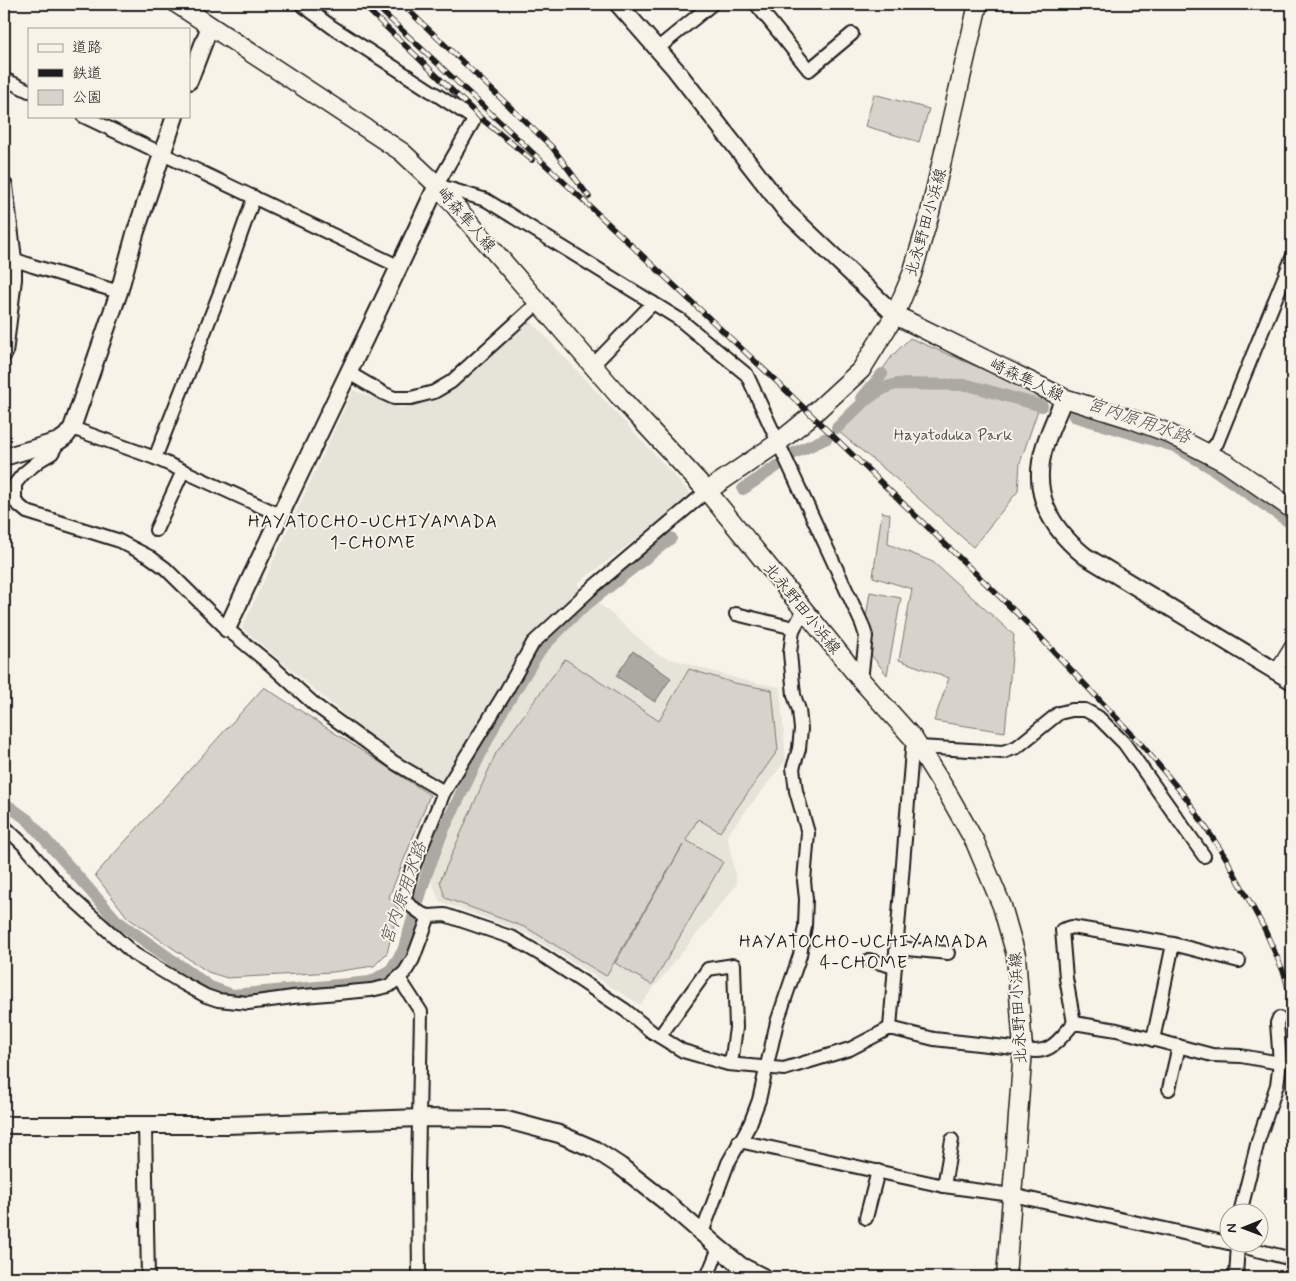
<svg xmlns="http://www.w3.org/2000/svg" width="1296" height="1281" font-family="Mynerve,'Klee One',sans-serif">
  <rect width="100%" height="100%" fill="#f7f3e8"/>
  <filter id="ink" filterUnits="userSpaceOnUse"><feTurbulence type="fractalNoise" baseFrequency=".02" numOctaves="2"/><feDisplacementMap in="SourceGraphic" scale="10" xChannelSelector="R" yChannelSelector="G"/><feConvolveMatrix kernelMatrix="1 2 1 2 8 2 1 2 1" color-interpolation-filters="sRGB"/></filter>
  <g filter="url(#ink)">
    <path fill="#e6e3d9" d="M531,321L693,496L577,584L658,655L742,680L780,687L786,760L727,835L737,884L640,1005L526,933L439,901L431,880L462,802L353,722L242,628L353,390L401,408L438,400Z"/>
    <g fill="#d7d3cb" stroke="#7a7874">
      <path d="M874,94L929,109L919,142L865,126Z"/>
      <path d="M910,338L1043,395L1020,463L1018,491L973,547L894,477L834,428L870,387L892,356Z"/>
      <path d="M882,512L890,514L888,544L933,562L1014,635L1005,732L934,721L949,678L899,660L912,589L873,577Z"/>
      <path d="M870,592L901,598L887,675L862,643Z"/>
      <path d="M565,659L659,721L689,669L734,683L772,690L778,750L720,832L698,819L686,840L723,862L652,985L615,963L683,845L606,976L527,928L445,898L440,881L496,753Z"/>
      <path d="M264,687L430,795L389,897L398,909L387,953L374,966L333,972L227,978L208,972L128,918L95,875Z"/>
    </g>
    <path fill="#aca9a2" stroke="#72716c" d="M633,651L671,678L655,702L616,676Z"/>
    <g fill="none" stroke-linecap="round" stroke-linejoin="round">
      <g stroke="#aca9a2" stroke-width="12">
        <path d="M862,398L882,374"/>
        <path d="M1074,416L1174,446L1212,468L1292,524"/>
        <path d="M837,428C854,411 873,390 896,384L968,385L1042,406"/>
        <path d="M792,454L827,438"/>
        <path d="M743,489L777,466"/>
        <path d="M4,805L10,807L28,820L117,921L210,987L232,995L370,982L390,971L403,951L427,873L443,831L498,718L540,650L577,612L671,538"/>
      </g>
      <defs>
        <g id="minor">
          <path d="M301,4L332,27L471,117L473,122L437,185L486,200L679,319L747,375L862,624L866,636L861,680"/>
          <path d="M756,4L809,70L852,34"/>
          <path d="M657,49L712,4"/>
          <path d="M4,79L29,91"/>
          <path d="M83,116L400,267"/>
          <path d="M4,253L13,259L33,266L119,292"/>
          <path d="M593,365L653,303"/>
          <path d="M349,373L383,393L394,398H411L434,392L451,382L539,302"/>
          <path d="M72,428L155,458L280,515"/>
          <path d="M59,441L52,453L40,460L23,474L15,484V502L27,512L117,540L150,557L165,568L227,629L271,665L315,705L395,763L444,792"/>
          <path d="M1207,454L1217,443L1292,258"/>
          <path d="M155,458L221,290L254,197"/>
          <path d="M707,491L592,588L533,643L505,693L444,792L411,873L404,901L422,914L429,916L445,915L513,938L545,957L625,1010L652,1032L683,1051L728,1064L784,1069L850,1049L890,1028L934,1039L1023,1049C1049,1057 1058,1041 1074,1023L1117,1030L1212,1055L1241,1056L1280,1063"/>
          <path d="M156,530L183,471"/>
          <path d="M736,614L794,628"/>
          <path d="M1276,671L1292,645"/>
          <path d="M919,747L1003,752L1017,747L1059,713L1072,710H1085L1098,717L1124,743L1204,856"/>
          <path d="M4,826L27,848L65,892L134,954L184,984L206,996L218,1000L248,1003L293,997L371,990L389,986L405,972L413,959L429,916"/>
          <path d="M1173,944L1239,961"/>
          <path d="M897,948L948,953"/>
          <path d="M869,960L895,967"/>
          <path d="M399,978L421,1012L418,1175L419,1277"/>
          <path d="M1074,1023L1066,978L1062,930L1072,927L1173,944L1153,1040"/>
          <path d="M890,1028L913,738"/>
          <path d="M660,1036L708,969L734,965L736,1028L731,1064"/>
          <path d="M1169,1089L1179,1046"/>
          <path d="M145,1126L148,1277"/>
          <path d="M739,1141L944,1186L1012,1195L1228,1243"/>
          <path d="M944,1186L952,1140"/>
          <path d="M1241,1214V1209L1258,1141L1277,1085L1280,1063L1277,1023L1279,1018"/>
          <path d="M866,1218L878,1171"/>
          <path d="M702,1233L728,1163L750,1124L759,1100L777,1022L800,955L805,926L806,899L804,881L808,833L796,791L793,768L799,749L801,729L799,710L794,695L790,653L793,630L804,610"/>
          <path d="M1233,1244L1292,1259"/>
          <path d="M707,1277L719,1248"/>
          <path d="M1236,1277L1238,1244"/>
        </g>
        <g id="tertiary">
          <path d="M618,4L675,69L786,211L895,315"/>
          <path d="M189,81L210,26"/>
          <path d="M4,186L13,259V279L4,353"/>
          <path d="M1064,398C1058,413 1050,429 1045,445C1030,492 1049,527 1085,556L1292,681"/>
          <path d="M4,457L59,441L66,436L72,428L119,292L135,234L175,116"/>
          <path d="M227,629C295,480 369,334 437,185"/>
          <path d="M4,1125H227L420,1118L503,1119L559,1134L594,1149L620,1166L665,1201L719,1248L741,1266L763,1277"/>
        </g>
        <g id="secondary">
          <path d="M177,4L402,152L437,185L619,396L707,491L861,680L913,738L948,794L975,842L1002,906L1016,955L1023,1049L1006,1277"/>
          <path d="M895,315L1064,398L1131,419L1166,432L1226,463L1292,509"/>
          <path d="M707,491L779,442L811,416L861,370L895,315L912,274L929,217L978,4"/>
        </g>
      </defs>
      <use href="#minor" stroke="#1c1c1c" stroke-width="16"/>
      <use href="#tertiary" stroke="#1c1c1c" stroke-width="20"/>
      <use href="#secondary" stroke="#1c1c1c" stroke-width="21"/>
      <use href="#minor" stroke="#f7f3e8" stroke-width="12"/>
      <use href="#tertiary" stroke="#f7f3e8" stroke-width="16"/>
      <use href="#secondary" stroke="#f7f3e8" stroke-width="18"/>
      <defs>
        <g id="rail">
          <path d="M362,4L483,120L532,160"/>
          <path d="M374,4L773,378L1027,623L1141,744L1187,799L1226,858L1264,928L1284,973L1292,1002"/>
          <path d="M402,4L552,147L589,197"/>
        </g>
      </defs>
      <use href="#rail" stroke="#1c1c1c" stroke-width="5.5"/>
      <use href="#rail" stroke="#f7f3e8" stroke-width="4" stroke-dasharray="11" stroke-linecap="butt"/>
    </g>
  </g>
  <g text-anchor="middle" stroke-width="4" stroke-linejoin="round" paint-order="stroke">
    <g font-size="16" fill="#1c1c1c" stroke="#f7f3e8">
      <text transform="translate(467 219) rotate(49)" y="6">崎森隼人線</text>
      <text transform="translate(925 222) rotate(-74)" y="6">北永野田小浜線</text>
      <text transform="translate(1027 379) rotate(25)" y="6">崎森隼人線</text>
      <text transform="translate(803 608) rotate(51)" y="6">北永野田小浜線</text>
      <text transform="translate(1017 1008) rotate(-93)" y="6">北永野田小浜線</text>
    </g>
    <g font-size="16" fill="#545351" stroke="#f7f3e8">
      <text x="953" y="440">Hayatoduka Park</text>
    </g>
    <g font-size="18" font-style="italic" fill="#565452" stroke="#f7f3e8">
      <text transform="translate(1139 420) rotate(19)" y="6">宮内原用水路</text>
      <text transform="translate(403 893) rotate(-71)" y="6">宮内原用水路</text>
    </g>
    <g font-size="18" letter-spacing="1" fill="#1c1c1c" stroke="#f7f3e8">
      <text x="373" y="527">HAYATOCHO-UCHIYAMADA<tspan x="373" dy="21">1-CHOME</tspan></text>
      <text x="864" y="947">HAYATOCHO-UCHIYAMADA<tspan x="864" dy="21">4-CHOME</tspan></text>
    </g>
  </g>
  <rect width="1296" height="1281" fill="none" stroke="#f7f3e8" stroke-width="20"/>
  <rect x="10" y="10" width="1276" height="1261" fill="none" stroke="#1c1c1c" stroke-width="2" filter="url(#ink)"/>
  <rect x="28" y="28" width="162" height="90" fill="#f7f3e8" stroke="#9f9d96"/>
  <rect x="38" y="44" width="25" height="8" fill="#f7f3e8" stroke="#9f9d96"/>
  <text x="72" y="52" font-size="15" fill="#1c1c1c">道路</text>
  <rect x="38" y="69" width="25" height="8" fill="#1c1c1c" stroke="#9f9d96"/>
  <text x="72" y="78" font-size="15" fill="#1c1c1c">鉄道</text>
  <rect x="38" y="90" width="25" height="15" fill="#d7d3cb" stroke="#9f9d96"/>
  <text x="72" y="102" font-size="15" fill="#1c1c1c">公園</text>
  <g transform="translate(1244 1228) rotate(269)"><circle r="24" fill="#f7f3e8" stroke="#9f9d96"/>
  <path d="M0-4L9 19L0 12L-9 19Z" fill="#1c1c1c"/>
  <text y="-8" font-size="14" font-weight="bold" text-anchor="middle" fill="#1c1c1c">N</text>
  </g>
</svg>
